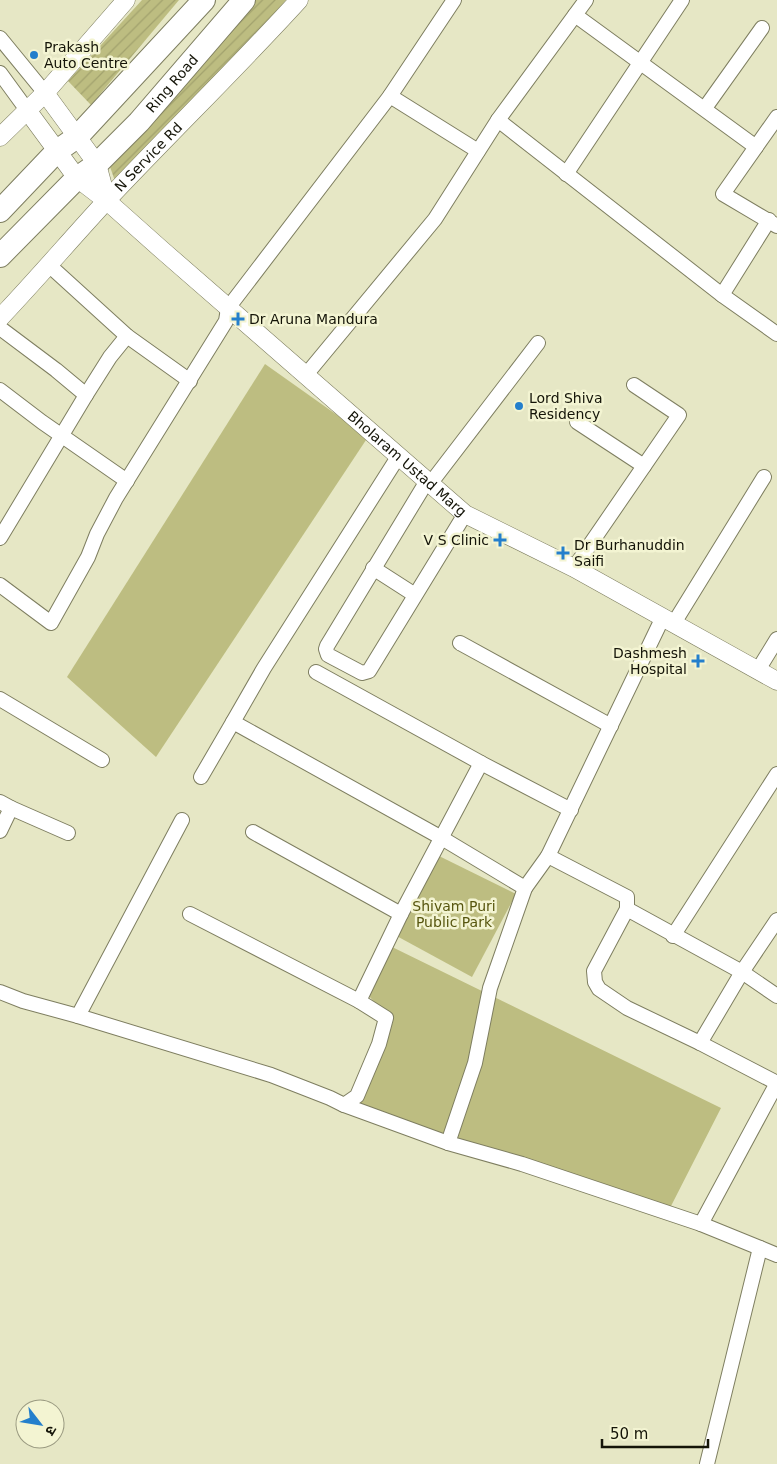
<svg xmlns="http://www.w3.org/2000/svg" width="777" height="1464" font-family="'DejaVu Sans','Noto Sans Devanagari',sans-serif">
  <defs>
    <pattern id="garden-furrows" width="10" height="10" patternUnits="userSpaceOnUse" patternTransform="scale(1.25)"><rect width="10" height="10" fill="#bdbd81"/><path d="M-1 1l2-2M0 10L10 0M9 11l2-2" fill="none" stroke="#a2a26e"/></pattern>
  </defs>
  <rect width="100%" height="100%" fill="#e6e7c5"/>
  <g fill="#bdbd81">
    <path d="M265,364L368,437L156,757L67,677Z"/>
    <path d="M435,854L516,894L472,977L393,934Z"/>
    <path d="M388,945L721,1108L670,1208L358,1106L393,1022L367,994Z"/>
  </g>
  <g fill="url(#garden-furrows)">
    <path d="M142,0H179L91,105L68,81Z"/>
    <path d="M255,0H286L254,37L115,181L109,164Z"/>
  </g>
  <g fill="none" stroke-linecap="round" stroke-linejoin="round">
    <defs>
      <g id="minor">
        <path d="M575,15L756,147"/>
        <path d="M0,38L45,93"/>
        <path d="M0,73L27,110"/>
        <path d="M390,96L478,151"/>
        <path d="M705,108L762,28"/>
        <path d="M777,117L723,194L777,226"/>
        <path d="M498,120L722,295L777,334"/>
        <path d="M566,174L682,0"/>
        <path d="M50,266L127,336L190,381"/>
        <path d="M722,295L769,220"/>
        <path d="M0,328L56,370L86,395"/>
        <path d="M305,376L435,219L498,120L586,0"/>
        <path d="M0,390L42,422L127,481"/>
        <path d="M577,422L644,466"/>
        <path d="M398,457L264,668L233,722L440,837L525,888L548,856L663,617"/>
        <path d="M427,481L327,646L326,649L328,655L362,673L369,671L465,514"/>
        <path d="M430,484L538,343"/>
        <path d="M0,538L86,395L110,357L127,336"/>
        <path d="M373,568L415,595"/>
        <path d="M574,568L679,415L634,385"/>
        <path d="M0,585L51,623L88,557L97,534L116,498L226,321L228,308L390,96L454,0"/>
        <path d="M674,623L764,477"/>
        <path d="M460,643L611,726"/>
        <path d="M758,670L777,639"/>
        <path d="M316,672L481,763"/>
        <path d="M0,699L102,760"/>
        <path d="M201,777L233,722"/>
        <path d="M0,802L11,808L0,831"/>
        <path d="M11,808L68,833"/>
        <path d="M182,820L78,1016L271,1075L330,1098L344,1105L357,1096L379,1044L386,1018L359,1001"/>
        <path d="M253,832L401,914"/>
        <path d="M548,856L627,897V909L594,971L595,982L599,989L627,1008L700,1043L777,1083"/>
        <path d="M627,909L742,972L777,996"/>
        <path d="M190,914L359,1001L401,914L481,763L571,810"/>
        <path d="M673,936L777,774"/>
        <path d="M0,992L23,1001L78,1016"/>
        <path d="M700,1043L742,972L777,920"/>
        <path d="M344,1105L448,1143L522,1164L701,1224"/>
        <path d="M448,1143L475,1063L490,988L525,888"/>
        <path d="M760,1248L701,1224L777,1083"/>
        <path d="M707,1464L760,1248L777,1255"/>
      </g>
      <g id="tertiary">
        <path d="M45,93L97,164L107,201"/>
        <path id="s1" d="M27,110L77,178L107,201L162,250L465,514L574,568L777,681"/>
        <path d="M0,137L45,93L126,0"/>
        <path id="s2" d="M0,318C37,279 71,239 107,200C170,133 237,68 299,0"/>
      </g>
      <g id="trunk">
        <path d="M0,211L57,151L77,137L204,0"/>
        <path id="s3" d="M0,256L77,178L97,164L139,122L244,0"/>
      </g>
    </defs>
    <use href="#minor" stroke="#7e7e60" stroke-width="16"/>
    <use href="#tertiary" stroke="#7e7e60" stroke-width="19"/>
    <use href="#trunk" stroke="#7e7e60" stroke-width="24"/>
    <use href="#minor" stroke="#fff" stroke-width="14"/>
    <use href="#tertiary" stroke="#fff" stroke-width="18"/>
    <use href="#trunk" stroke="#fff" stroke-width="22"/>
  </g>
  <g fill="#247fcc" stroke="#f3f4d2" stroke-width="2">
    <circle cx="34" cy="55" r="5"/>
    <path d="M235.5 311.5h5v5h5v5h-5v5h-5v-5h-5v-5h5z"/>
    <circle cx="519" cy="406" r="5"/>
    <path d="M497.5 532.5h5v5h5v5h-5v5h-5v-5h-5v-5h5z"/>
    <path d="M560.5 545.5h5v5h5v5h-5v5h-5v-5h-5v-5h5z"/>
    <path d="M695.5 653.5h5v5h5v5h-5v5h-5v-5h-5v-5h5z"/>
  </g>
  <g text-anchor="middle" stroke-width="5" stroke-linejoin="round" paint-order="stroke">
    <g font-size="14" fill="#141408" stroke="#f3f4d2" text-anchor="start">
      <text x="44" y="52">Prakash<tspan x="44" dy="16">Auto Centre</tspan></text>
      <text x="249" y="324">Dr Aruna Mandura</text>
      <text x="529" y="403">Lord Shiva<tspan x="529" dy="16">Residency</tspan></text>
      <text x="489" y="545" text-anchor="end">V S Clinic</text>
      <text x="574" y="550">Dr Burhanuddin<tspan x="574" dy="16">Saifi</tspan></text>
      <text x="687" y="658" text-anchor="end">Dashmesh<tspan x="687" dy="16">Hospital</tspan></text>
    </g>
    <g font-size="14" fill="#141408" stroke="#f3f4d2">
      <text dy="5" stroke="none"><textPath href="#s3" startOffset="244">Ring Road</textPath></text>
      <text dy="5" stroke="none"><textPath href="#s2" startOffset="219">N Service Rd</textPath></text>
      <text dy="5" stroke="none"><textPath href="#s1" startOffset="521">Bholaram Ustad Marg</textPath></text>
    </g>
    <g font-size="14" fill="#57560f" stroke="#f3f4d2">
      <text x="454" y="911">Shivam Puri<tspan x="454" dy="16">Public Park</tspan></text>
    </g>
  </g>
  <g transform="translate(40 1424) rotate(121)"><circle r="24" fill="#f3f4d2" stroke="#9a9a81"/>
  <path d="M0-4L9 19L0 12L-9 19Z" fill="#247fcc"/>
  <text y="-8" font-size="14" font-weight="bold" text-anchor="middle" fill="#141408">उ</text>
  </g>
  <path d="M602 1439v8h106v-8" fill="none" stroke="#141408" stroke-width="2.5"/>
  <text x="610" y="1439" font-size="15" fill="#141408" stroke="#f3f4d2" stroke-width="4" paint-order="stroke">50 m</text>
</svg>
